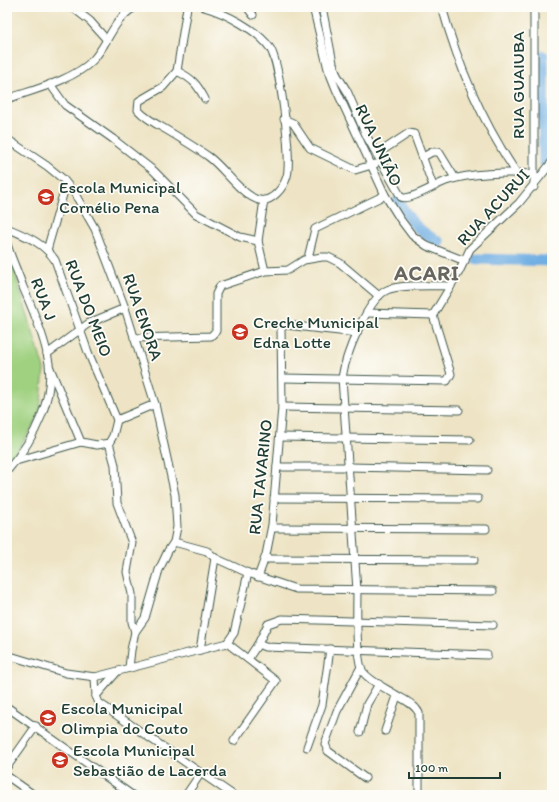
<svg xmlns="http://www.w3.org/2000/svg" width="559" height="802" font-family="Itim,sans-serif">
  <rect width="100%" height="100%" fill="#fdfcf7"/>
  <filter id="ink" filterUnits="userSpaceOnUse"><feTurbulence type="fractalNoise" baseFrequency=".025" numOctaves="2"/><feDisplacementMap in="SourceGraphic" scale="8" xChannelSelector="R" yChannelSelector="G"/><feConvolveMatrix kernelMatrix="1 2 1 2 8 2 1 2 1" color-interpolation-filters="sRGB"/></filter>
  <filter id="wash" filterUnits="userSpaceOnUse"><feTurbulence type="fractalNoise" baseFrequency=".012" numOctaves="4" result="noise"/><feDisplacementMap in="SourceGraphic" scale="16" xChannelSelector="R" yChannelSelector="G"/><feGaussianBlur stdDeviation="0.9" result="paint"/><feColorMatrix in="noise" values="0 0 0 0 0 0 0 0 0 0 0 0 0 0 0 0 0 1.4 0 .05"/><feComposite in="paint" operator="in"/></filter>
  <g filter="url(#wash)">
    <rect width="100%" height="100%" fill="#eee4c5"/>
    <path fill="#a0d181" stroke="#60875a" d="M7,257H10L44,369L40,410L36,421L7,467Z"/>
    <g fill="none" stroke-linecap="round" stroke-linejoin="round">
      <g stroke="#70aee3" stroke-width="11">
        <path d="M543,56L544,161"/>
        <path d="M398,201C410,221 418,231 439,242"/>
        <path d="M477,259L552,261"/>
      </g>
    </g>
  </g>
  <g filter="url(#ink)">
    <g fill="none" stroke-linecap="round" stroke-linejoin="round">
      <defs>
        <g id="street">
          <path d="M72,7L90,21L106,39"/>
          <path d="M187,7L177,71L163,87L139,101L138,110C145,118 156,124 165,129C180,138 195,147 209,157C224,168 242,196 259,200C272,203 284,187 287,176C292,159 280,63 270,48C258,30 225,13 204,7"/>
          <path d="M247,7L253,15"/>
          <path d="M313,7L328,69L336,89L385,195L400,219L412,235L427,246L465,261"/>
          <path d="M322,7L333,63L337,75L347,91L367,137L401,197C408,202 437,184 446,181C470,173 507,172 532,174"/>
          <path d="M442,7C458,65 483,123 516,172"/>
          <path d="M177,71C193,79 197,84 205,99"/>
          <path d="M50,84L65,105L113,139L154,171L196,214L240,237L258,241"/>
          <path d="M7,99C33,90 74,80 93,60C109,43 112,20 135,7"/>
          <path d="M284,119L293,123L310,148L355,170L375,164"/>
          <path d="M7,139L47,166L63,179L75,194L95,229L125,308L155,404L175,495L177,527L174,542L168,551L159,570L145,618L135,632L131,650L129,668"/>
          <path d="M377,154L409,133L414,134L433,186"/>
          <path d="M423,157L432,152H439L455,178"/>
          <path d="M534,187V7"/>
          <path d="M264,200L258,241L265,271"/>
          <path d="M7,228C26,236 44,243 55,260L88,352L117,420"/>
          <path d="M7,244C11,258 18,272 23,287C32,308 42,330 47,353C58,395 34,440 7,471"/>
          <path d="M47,250L66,184"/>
          <path d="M308,258L315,229L385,195"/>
          <path d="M367,313L433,315"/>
          <path d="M433,315L459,272L470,249L519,203L552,162"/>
          <path d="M134,338L211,336L216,331V294L220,286L265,271L288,270L304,260L322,257H328L340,263L379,296"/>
          <path d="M47,354L89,323L125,308"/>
          <path d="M50,368L81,442"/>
          <path d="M282,378L447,381L451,374L433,315"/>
          <path d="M282,407L459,410"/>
          <path d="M280,437L470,440"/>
          <path d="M109,443L115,465L117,503L132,543L127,572L132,594V622L135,632"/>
          <path d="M16,461L81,442L97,445L109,443L113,436L117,420L155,404"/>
          <path d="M277,467H349L487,470"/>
          <path d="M274,498L478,499"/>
          <path d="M272,528L486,529"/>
          <path d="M174,542L207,551L215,558L248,573L296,589L493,591"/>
          <path d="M265,559L474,560"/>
          <path d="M258,577L266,555L272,525L282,407L281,327L286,325L357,333"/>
          <path d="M227,643L276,681L234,741"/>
          <path d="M200,650L215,558"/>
          <path d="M7,655L66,673L95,677L227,643L234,633L248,573"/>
          <path d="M487,655L265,647L258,644L268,624L282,619L493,625"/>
          <path d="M248,659L258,644"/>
          <path d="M361,667L337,711L325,744L328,751L365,778"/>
          <path d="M95,677L96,696L99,703L233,795"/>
          <path d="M96,696L116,673"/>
          <path d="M7,707L132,795"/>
          <path d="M385,731L397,696"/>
          <path d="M360,732L367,704L379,684"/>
          <path d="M307,747L322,705L330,649"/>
          <path d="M7,767L36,726"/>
          <path d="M7,776L34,795"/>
          <path d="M186,795L201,773"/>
          <path d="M419,795V713C414,703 402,699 393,693C383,687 370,681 363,672C355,660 357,605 357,590L342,378C345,357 367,299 387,290C400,284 435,286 451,286"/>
        </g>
      </defs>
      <use href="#street" stroke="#3e564a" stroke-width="9"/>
      <use href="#street" stroke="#fff" stroke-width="7"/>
    </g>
  </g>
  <defs>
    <symbol id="school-disc" viewBox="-11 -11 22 22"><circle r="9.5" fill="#c8321e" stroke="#fdfcf7"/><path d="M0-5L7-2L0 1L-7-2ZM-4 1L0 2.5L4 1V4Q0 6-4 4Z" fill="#fff"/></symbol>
  </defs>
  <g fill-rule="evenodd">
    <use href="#school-disc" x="36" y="187" width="20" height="20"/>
    <use href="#school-disc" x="230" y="322" width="20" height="20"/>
    <use href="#school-disc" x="38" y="708" width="20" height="20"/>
    <use href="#school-disc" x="50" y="750" width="20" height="20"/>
  </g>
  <g text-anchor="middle" stroke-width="3.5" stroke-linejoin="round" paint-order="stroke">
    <g font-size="17" fill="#1f3d34" stroke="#fdfcf7">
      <text transform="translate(518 85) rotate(-90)" y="6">RUA GUAIUBA</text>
      <text transform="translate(379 145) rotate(65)" y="6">RUA UNIÃO</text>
      <text transform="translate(493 207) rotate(-47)" y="6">RUA ACURUI</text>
      <text transform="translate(44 299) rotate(69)" y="6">RUA J</text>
      <text transform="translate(89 308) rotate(69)" y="6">RUA DO MEIO</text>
      <text transform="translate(143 317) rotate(71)" y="6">RUA ENORA</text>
      <text transform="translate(260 477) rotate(-84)" y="6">RUA TAVARINO</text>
    </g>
    <g font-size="17" fill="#1f3d34" stroke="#fdfcf7" text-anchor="start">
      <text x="59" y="193">Escola Municipal<tspan x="59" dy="20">Cornélio Pena</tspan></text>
      <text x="253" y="328">Creche Municipal<tspan x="253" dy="20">Edna Lotte</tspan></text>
      <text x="61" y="714">Escola Municipal<tspan x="61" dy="20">Olimpia do Couto</tspan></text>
      <text x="73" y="756">Escola Municipal<tspan x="73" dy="20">Sebastião de Lacerda</tspan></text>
    </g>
    <g font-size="21" font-weight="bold" letter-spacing="1" fill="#66655e" stroke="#fdfcf7">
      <text x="427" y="280">ACARI</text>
    </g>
  </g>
  <rect width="559" height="802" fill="none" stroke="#fdfcf7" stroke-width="24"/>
  <path d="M409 772v6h91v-6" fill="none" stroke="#1f3d34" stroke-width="2"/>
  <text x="415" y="772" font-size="12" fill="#1f3d34" stroke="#fdfcf7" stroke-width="3" paint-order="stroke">100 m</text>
</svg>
